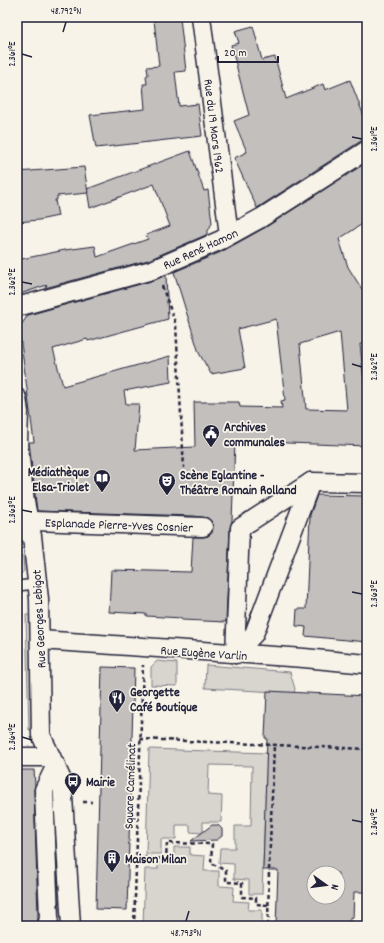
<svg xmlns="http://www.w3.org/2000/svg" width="384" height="943" font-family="Dekko,sans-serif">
  <rect width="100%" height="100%" fill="#f7f3e8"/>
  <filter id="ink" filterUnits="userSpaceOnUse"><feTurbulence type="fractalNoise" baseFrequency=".025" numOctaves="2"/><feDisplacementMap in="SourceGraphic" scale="8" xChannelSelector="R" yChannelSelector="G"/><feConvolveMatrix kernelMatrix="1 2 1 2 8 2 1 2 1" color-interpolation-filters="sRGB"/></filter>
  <g filter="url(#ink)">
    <g fill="#d8d5cf" stroke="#7d7c85">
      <path d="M17,557H23L24,571L17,577Z"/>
      <path d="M26,615H33L34,729L29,730Z"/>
      <path d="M157,661L177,663V686L151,685V667Z"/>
      <path d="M206,665L290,672L295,689L294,693L205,688Z"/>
      <path d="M149,749L267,753L262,894H249V880L234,879V864L219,863L220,848H235V826H251L252,766L209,765L208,795L222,796L221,822H203V833L190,832V825H176V839H161V854H146Z"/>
      <path d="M174,847H190V855L205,856L204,871H219V886L234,887L233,901L249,902L248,910H262V926H143L145,869H158V862H174Z"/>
    </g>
    <g fill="#c2bfbd" stroke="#22223b" fill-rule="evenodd">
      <path d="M180,18L186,71L175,72L179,106L198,104L202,136L96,148L90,115L145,109L143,84H147L146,76L148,75L147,67L159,66L154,20Z"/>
      <path d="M253,26L262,60L275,57L286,99L323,84L325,90L350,80L367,124V140L361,141L257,208L234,158L247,152L234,121L249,115L231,45L239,43L235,31Z"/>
      <path d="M190,151L204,191L208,190L212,223L206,235L148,260L45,288L47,285L17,295V260L65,250L95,246L97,257L148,239L146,235L170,226L154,184L90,208L87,189Z"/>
      <path d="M367,162V221L339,239L348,267L367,297V344H360L367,411V446L235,441L232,521L230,528L226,622L182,620V618L146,616V614L109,612L111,570L191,572L193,537H203L208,536L212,533L213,528L212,522L208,518L194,516L37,511L29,442H34L19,328L28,315L155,280L166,275L168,319L88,341L87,339L53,349L63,386L170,356L171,382L124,391L126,404H139L135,450L195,447L194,402H239L240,407L282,408L281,401L285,400L276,319L238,329L245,368L211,374L199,353L174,272L221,252L266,227ZM340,332L347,410L306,409L300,344Z"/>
      <path d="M84,167L88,193L57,196V200H55L58,216L39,220L17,222V172Z"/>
      <path d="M317,495L367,496V642L305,636L306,627L296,626L297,609H306L310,515Z"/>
      <path d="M102,667L134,668L127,910L96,909Z"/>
      <path d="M267,691L367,696V892H354L353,918L350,917V926H276L278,870H263L267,738H265ZM314,873H338V897H314Z"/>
      <path d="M17,770H34L35,785L34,790L38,917L37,926H17Z"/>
      <path d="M212,825H218L222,829V836L217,840L191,841Z"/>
    </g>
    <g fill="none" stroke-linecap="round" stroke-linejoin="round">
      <defs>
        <g id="lane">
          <path d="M17,536H32"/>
          <path d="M17,586L37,584"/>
        </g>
        <g id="street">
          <path d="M201,17L229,235"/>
          <path d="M17,307L152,270L221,240L261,218L367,150"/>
          <path d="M17,398L19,412L18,442L25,502L32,536L39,599L41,735L62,780L71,926"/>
          <path d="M311,482L367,483"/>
          <path d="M34,521L203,527"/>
          <path d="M40,640L304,658L367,664"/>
          <path d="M235,654L240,528L311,482"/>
          <path d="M235,654L254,634L311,482"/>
          <path d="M17,757H51"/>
          <path d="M47,926L49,918L44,790L56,765"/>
        </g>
      </defs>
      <use href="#lane" stroke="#22223b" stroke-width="12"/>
      <use href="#street" stroke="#22223b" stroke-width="21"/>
      <g stroke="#22223b" stroke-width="2.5" stroke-dasharray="4 3" stroke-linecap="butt">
        <path d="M162,286L176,325L184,468"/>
        <path d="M140,739L367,749"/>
        <path d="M83,802H92"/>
        <path d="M136,857L166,859L167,843L212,844L211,863L226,871V882L242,883V897L256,898V904L268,905"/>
        <path d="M134,926L143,665"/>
        <path d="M268,926L269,870L274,745"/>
      </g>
      <use href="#lane" stroke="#f7f3e8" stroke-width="9"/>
      <use href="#street" stroke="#f7f3e8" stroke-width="18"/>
    </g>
  </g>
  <path fill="none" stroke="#22223b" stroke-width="1.5" d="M63,32L66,22M22,54L32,57M352,137L362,139M22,282L32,284M352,364L362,367M22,510L32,512M352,592L362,594M22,737L32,740M352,820L362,822M186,921L189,911"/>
  <defs>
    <symbol id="civic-pin" viewBox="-11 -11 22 30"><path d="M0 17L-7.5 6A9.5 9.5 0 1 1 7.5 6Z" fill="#22223b" stroke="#f7f3e8"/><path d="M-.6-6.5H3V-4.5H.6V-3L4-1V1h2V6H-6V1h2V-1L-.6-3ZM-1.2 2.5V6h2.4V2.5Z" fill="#fff"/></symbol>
    <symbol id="library-pin" viewBox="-11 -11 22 30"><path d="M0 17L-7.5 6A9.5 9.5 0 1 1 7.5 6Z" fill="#22223b" stroke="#f7f3e8"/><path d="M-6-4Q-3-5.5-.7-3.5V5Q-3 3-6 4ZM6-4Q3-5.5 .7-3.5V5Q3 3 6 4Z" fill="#fff"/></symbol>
    <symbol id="theatre-pin" viewBox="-11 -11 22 30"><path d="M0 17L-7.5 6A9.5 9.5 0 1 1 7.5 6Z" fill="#22223b" stroke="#f7f3e8"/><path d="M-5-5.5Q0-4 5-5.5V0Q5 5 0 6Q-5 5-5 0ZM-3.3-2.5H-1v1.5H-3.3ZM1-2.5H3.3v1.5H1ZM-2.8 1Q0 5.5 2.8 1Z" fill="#fff"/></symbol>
    <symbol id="restaurant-pin" viewBox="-11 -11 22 30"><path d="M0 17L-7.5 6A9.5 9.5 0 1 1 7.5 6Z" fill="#22223b" stroke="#f7f3e8"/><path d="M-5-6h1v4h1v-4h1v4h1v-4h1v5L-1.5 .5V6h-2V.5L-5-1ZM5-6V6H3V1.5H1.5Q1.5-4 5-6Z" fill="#fff"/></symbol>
    <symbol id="bus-pin" viewBox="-11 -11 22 30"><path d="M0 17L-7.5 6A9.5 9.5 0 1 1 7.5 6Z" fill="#22223b" stroke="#f7f3e8"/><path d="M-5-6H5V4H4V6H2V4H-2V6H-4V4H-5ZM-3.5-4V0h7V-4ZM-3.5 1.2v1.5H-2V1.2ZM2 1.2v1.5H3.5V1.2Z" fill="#fff"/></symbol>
    <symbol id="building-pin" viewBox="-11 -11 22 30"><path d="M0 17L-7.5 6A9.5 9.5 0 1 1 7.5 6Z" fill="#22223b" stroke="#f7f3e8"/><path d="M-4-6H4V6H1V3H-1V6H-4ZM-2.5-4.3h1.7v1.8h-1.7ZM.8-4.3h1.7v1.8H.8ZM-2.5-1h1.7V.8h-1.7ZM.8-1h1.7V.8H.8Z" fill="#fff"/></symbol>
  </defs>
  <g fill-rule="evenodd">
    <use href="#civic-pin" x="201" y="423" width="20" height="27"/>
    <use href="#library-pin" x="92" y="468" width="20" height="27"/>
    <use href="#theatre-pin" x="157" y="471" width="20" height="27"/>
    <use href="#restaurant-pin" x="107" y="688" width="20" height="27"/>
    <use href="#bus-pin" x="63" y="771" width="20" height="27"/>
    <use href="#building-pin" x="102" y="848" width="20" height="27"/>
  </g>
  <g text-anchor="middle" stroke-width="3.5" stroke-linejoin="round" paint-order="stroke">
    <g font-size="13" fill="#22223b" stroke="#f7f3e8">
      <text transform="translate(215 126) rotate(83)" y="5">Rue du 19 Mars 1962</text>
      <text transform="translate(200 248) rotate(-25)" y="5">Rue René Hamon</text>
      <text transform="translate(119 524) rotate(2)" y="5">Esplanade Pierre-Yves Cosnier</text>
      <text transform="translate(38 619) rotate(-93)" y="5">Rue Georges Lebigot</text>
      <text transform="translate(204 652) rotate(4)" y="5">Rue Eugène Varlin</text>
      <text transform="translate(129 786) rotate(-88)" y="5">Square Camélinat</text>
    </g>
    <g font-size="13" font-weight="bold" fill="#22223b" stroke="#f7f3e8" text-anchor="start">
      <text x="224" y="431">Archives<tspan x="224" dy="15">communales</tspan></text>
      <text x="89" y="476" text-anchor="end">Médiathèque<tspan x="89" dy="15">Elsa-Triolet</tspan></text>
      <text x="180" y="479">Scène Eglantine -<tspan x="180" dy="15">Théâtre Romain Rolland</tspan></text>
      <text x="130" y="696">Georgette<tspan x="130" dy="15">Café Boutique</tspan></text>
      <text x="86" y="786">Mairie</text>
      <text x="125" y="863">Maison Milan</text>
    </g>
  </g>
  <rect width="384" height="943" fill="none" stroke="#f7f3e8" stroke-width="44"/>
  <g transform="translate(326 885) rotate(104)"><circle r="19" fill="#f7f3e8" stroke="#a29fa3"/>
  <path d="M0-3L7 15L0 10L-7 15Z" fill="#22223b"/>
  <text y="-6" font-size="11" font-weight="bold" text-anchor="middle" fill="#22223b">N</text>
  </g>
  <path d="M218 56v6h60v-6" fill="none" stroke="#22223b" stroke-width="2"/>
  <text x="224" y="56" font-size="12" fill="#22223b" stroke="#f7f3e8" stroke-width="3" paint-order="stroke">20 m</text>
  <rect x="22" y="22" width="340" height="899" fill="none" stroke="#22223b" stroke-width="1.5"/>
  <g font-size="10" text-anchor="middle" fill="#22223b">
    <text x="66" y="14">48.792°N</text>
    <text transform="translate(11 54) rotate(-90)" y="4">2.361°E</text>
    <text transform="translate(373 139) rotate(-90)" y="4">2.361°E</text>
    <text transform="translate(11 282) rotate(-90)" y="4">2.362°E</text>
    <text transform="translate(373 367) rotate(-90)" y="4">2.362°E</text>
    <text transform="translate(11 510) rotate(-90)" y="4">2.363°E</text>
    <text transform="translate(373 594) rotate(-90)" y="4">2.363°E</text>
    <text transform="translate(11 737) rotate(-90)" y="4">2.364°E</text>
    <text transform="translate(373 822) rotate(-90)" y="4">2.364°E</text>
    <text x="186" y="936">48.793°N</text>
  </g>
</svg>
